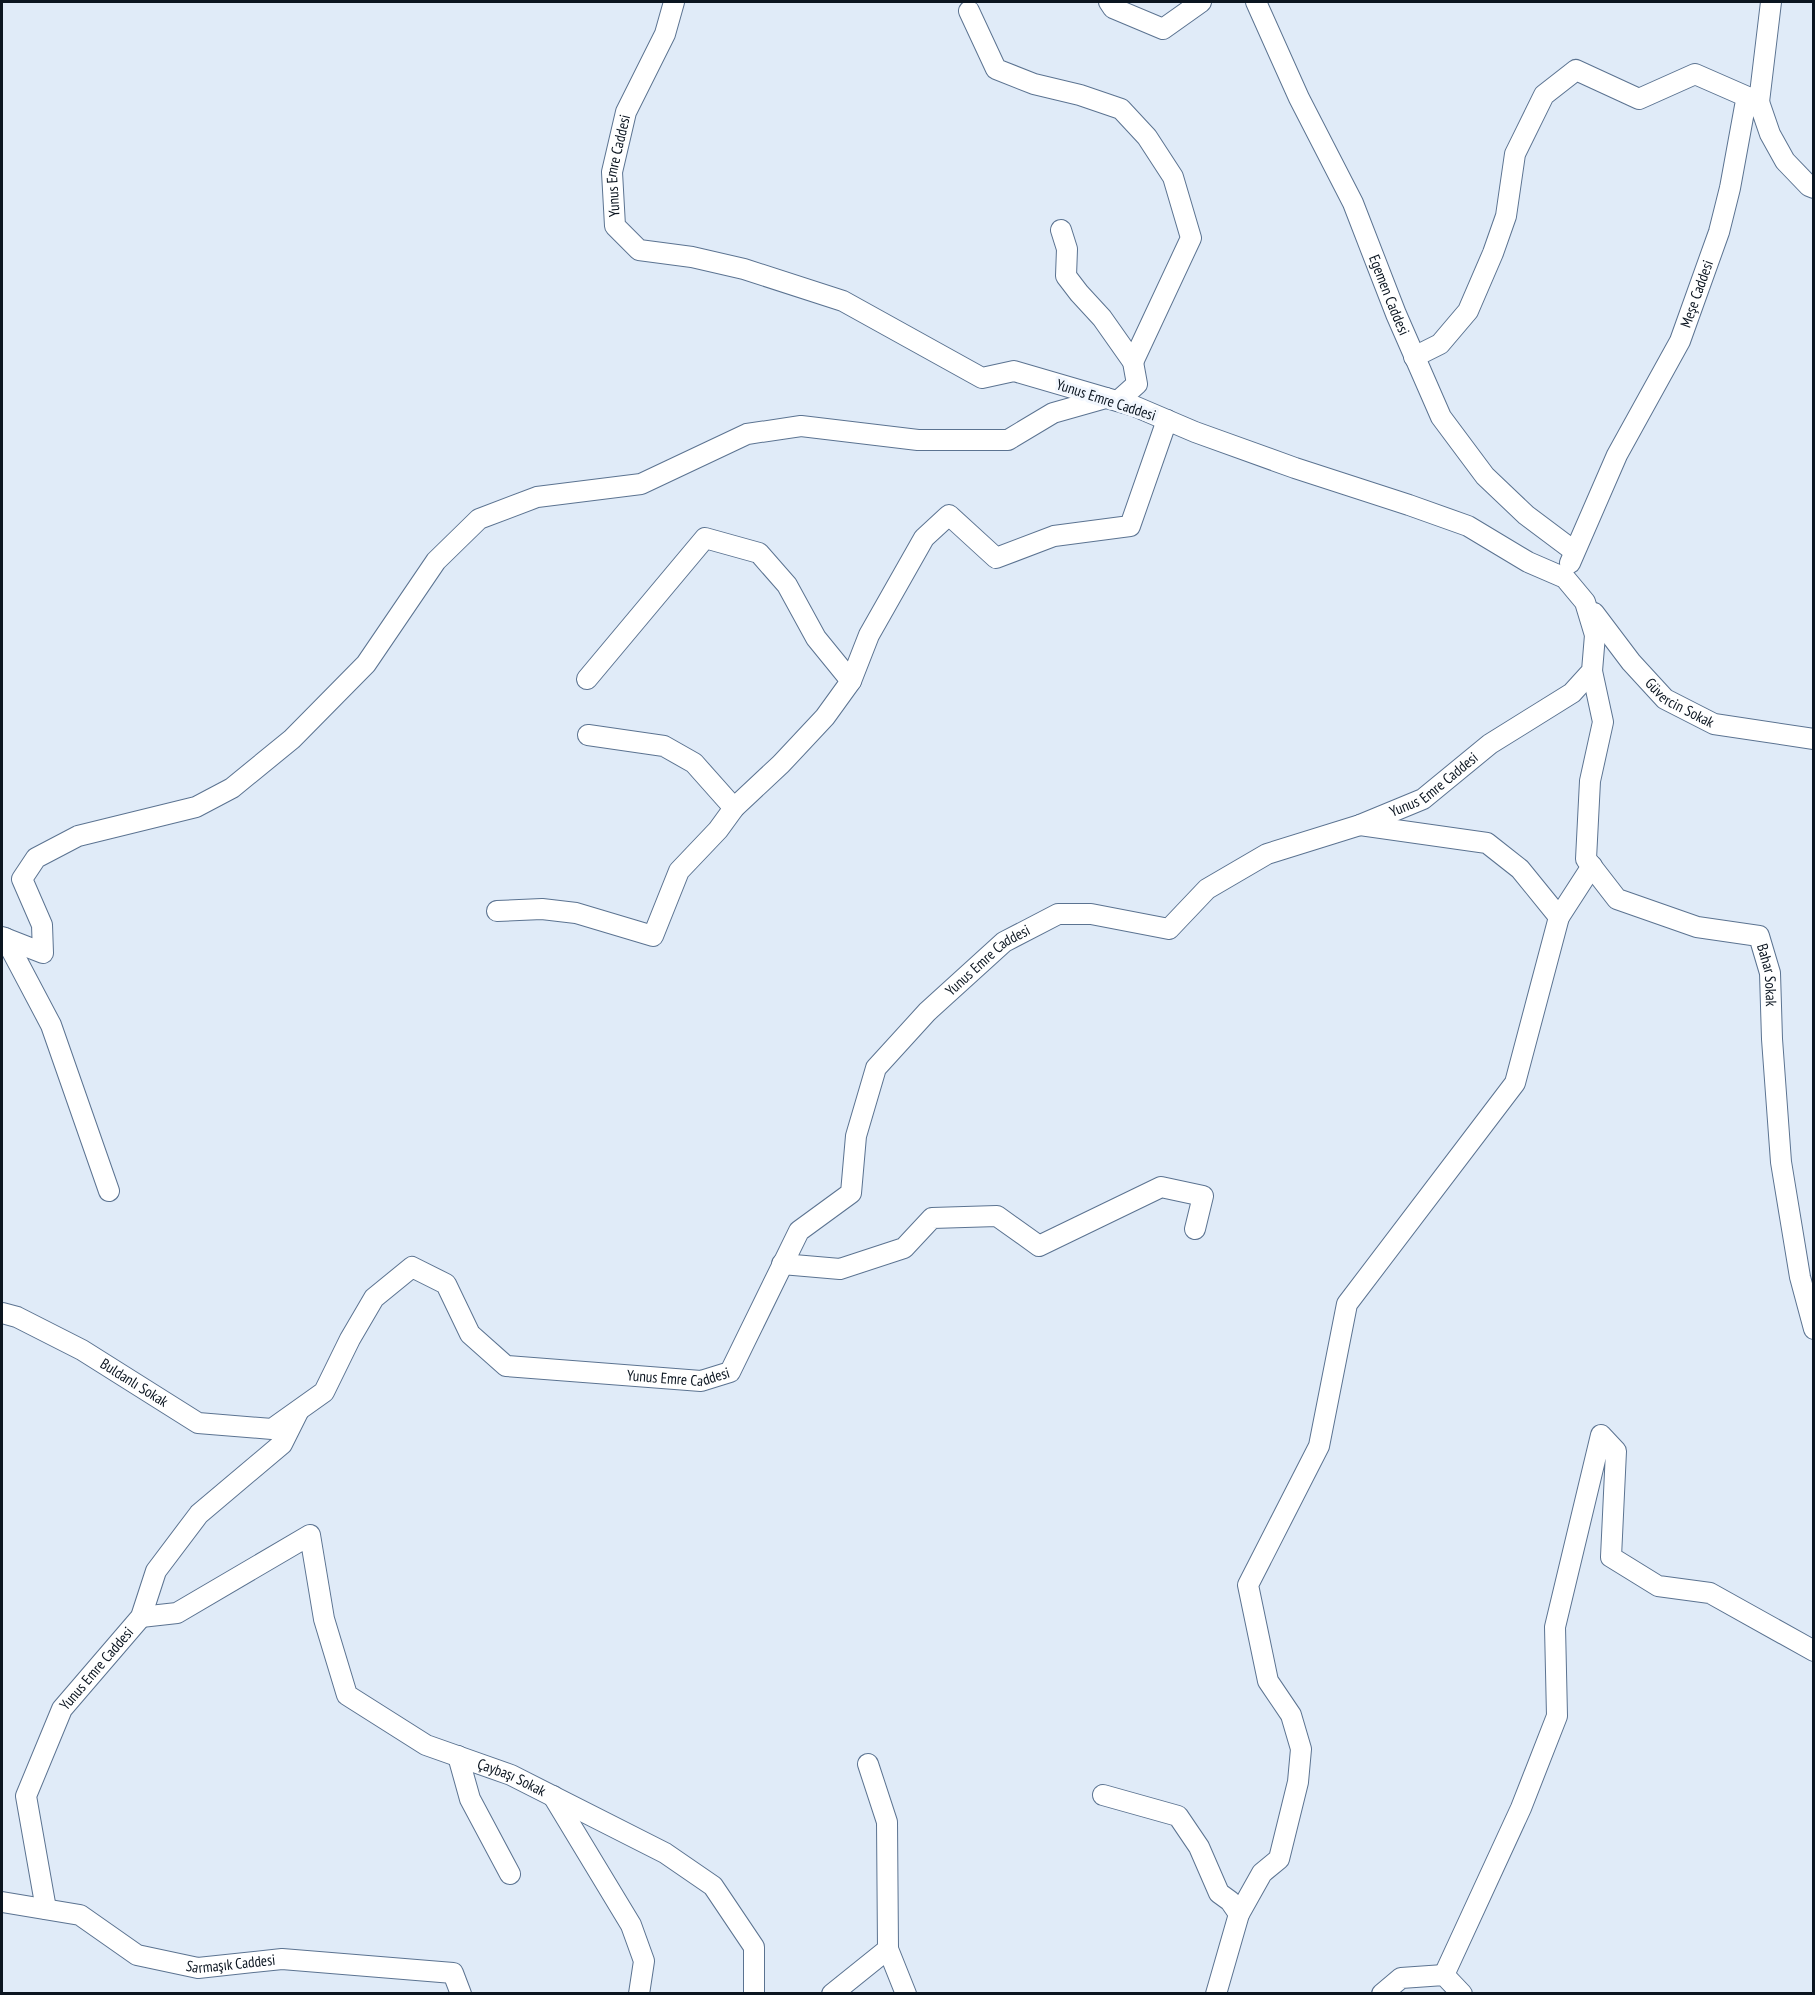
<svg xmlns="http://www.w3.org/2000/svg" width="1815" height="1995" font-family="'PT Sans Narrow',sans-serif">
  <rect width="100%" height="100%" fill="#e0ebf8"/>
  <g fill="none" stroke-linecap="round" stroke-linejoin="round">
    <defs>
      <g id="street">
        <path d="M1109,2L1113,8L1163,29L1201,2"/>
        <path id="s1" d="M1256,2L1299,98L1353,203L1396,314L1441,417L1485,476L1526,515L1574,551"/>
        <path d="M969,11L996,69L1034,84L1080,95L1121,109L1147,137L1173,177L1191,238L1133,362"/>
        <path d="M1061,230L1067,249L1066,276L1079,293L1102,318L1133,362L1137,384L1118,401"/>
        <path d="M1414,357L1440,344L1468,311L1493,253L1506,216L1515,154L1544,95L1576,70L1639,99L1695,74L1759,102L1771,2"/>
        <path id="s2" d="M1570,563L1617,455L1680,341L1719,232L1730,188L1745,106L1759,102L1770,134L1785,161L1809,186L1814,188"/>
        <path id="s3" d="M1594,613L1631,662L1665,699L1714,724L1814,739"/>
        <path id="s4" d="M1592,671L1603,722L1590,781L1586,859L1617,899L1697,927L1759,936L1770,973L1772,1039L1781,1162L1800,1277L1814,1329"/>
        <path d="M587,679L705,538L759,553L787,585L816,638L851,681"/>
        <path d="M588,735L664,746L694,763L734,808"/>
        <path d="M497,911L542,909L576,913L653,936L679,871L718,830L734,808L781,764L825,717L851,681L869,635L924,538L949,515L996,558L1054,536L1130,526L1167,420"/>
        <path d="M1559,917L1592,866"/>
        <path d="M2,937L43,953L42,925L22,879L36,858L78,836L196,807L232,788L292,739L366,664L436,561L479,519L537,497L641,484L747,434L801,426L918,440H1008L1053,413L1106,398"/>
        <path d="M5,938L51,1025L109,1191"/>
        <path d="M782,1264L840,1269L904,1248L932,1218L997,1216L1039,1246L1161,1187L1203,1196L1195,1229"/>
        <path id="s5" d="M2,1313L17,1317L82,1350L198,1423L272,1429L324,1392L350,1339L374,1298L412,1267L446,1284L470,1334L506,1366L701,1381L730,1372L799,1231L851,1193L856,1136L876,1068L927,1012L1004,942L1058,914H1091L1169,929L1207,889L1267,854L1360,825L1423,799L1490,744L1572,693L1592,671L1595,635L1585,602L1565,578L1528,562L1468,526L1409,505L1295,468L1195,432L1134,406L1014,371L982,378L843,301L744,269L692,257L639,250L615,226L612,172L626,112L665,34L674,2"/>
        <path id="s6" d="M141,1617L177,1613L310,1535L324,1619L347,1695L426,1745L511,1775L665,1853L713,1886L754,1947V1994"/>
        <path d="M458,1756L470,1799L510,1874"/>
        <path d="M868,1764L887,1822L888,1949L906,1994"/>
        <path d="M1103,1795L1178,1816L1199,1847L1219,1893L1230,1901L1239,1914L1216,1994"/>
        <path d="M553,1796L631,1925L644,1961L639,1994"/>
        <path id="s7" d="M2,1902L80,1915L137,1955L198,1968L282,1959L453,1973L461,1994"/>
        <path id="s8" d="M46,1909L26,1796L62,1709L141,1617L156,1571L199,1514L282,1444L298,1412"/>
        <path d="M1239,1914L1262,1873L1279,1859L1298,1782L1301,1749L1291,1715L1268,1681L1248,1585L1319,1446L1347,1304L1515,1083L1559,917L1520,869L1487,843L1360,825"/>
        <path d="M1444,1975L1521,1808L1557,1716L1555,1627L1601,1435L1616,1451L1611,1557L1658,1586L1710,1593L1814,1651"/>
        <path d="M832,1994L888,1949"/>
        <path d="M1382,1994L1401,1978L1444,1975L1462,1994"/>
      </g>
    </defs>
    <use href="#street" stroke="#5b7391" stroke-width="22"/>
    <use href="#street" stroke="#fff" stroke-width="20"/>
  </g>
  <g text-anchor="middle" stroke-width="6" stroke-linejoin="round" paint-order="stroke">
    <g font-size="15" fill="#0b1520" stroke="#f2f7fe">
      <text dy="5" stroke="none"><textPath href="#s5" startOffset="3282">Yunus Emre Caddesi</textPath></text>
      <text dy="5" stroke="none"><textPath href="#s2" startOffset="298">Meşe Caddesi</textPath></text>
      <text dy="5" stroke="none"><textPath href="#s1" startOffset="322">Egemen Caddesi</textPath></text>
      <text transform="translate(1106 400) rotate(18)" y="5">Yunus Emre Caddesi</text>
      <text dy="5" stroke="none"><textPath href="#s3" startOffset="126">Güvercin Sokak</textPath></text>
      <text dy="5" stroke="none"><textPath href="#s5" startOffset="1896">Yunus Emre Caddesi</textPath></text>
      <text dy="5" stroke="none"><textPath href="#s5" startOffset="1392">Yunus Emre Caddesi</textPath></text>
      <text dy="5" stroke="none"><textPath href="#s4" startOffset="429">Bahar Sokak</textPath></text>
      <text dy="5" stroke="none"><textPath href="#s5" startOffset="834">Yunus Emre Caddesi</textPath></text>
      <text dy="5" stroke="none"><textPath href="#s5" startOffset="150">Buldanlı Sokak</textPath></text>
      <text dy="5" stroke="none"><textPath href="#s8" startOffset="262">Yunus Emre Caddesi</textPath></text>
      <text dy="5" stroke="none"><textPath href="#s6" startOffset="540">Çaybaşı Sokak</textPath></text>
      <text dy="5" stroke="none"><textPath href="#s7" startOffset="244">Sarmaşık Caddesi</textPath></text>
    </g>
  </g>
  <rect width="1815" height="1995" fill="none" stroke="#0b1520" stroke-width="6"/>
</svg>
